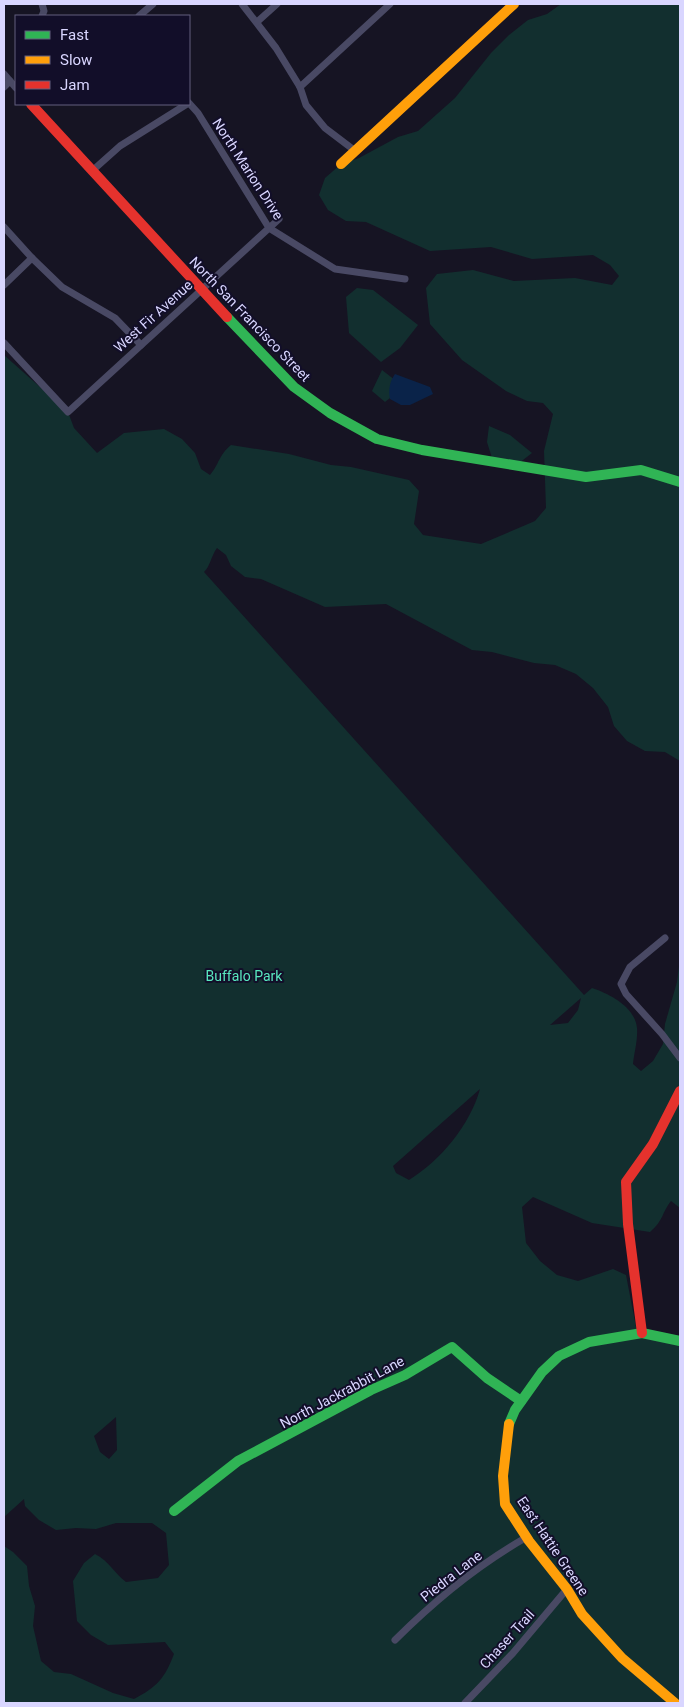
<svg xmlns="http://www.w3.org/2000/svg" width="684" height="1707" font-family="Roboto,sans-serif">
  <rect width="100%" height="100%" fill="#161423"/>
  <g fill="#122f2f" fill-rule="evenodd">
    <path d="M561,4H680V761L665,752L645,751L627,741L614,726L608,707L593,688L576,674L555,665L534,663L492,652L472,650L386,604L325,607L261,579L245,577L231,566L226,555L217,548C211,556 210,567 204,572L584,995L592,988C610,994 635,1007 637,1028C638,1040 634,1053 633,1064L641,1071L653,1061L663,1044L665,1024L677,982L680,958V1208L671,1201C661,1214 664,1220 650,1232L592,1223L533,1197L522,1207L526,1243L540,1261L557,1275L578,1281L613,1269L626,1275L636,1327L649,1337H680V1703H4V1546L13,1552L27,1566L29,1586L35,1606L33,1626L41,1661L54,1672L71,1674L113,1693L134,1699C157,1687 165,1678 174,1654L165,1642L108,1645L91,1635L77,1621L73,1581L84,1563L95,1554C110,1562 113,1572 126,1582L158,1578L169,1565L166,1533L152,1523H116L96,1529L76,1528L56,1530L39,1520L25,1506L24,1499L4,1517V355L68,412L74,428L97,453L124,433L164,429L182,439L195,453L201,469L210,475C220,463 218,456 231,445L289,454L331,465L351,467L409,480L419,491L414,524L423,535L481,544L535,521L546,508L544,451L553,414L543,403L527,401L506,391L462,360L430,324L426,288L437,274L473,270L514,281L575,278L612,285L619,276L610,265L593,255L532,259L491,247L430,251L366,222L346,221L328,210L319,195L325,178L340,165L359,158L398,137L418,131L455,98L491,53L509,35L528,20L547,14ZM581,998L578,1010L568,1023L550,1025ZM480,1089C470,1125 441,1160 409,1180L396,1173L393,1166ZM116,1417L117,1450L109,1459L100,1452L94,1436Z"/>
    <path d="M357,288L373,290L418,325L400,348L381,362L349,333L346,297Z"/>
    <path d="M382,370L404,387L385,402L372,391Z"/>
    <path d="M489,426L510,435L532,453L514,467L492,458L487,442Z"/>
  </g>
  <path fill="#0a2349" d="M395,374L430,387L433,394L410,405H401L390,399C388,390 390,381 395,374Z"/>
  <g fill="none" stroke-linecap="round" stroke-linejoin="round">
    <g stroke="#494964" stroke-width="7">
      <path d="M42,4L44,11L42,16"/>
      <path d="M242,4L276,48L300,87L306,105L325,128L354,150"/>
      <path d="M139,16L153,4"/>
      <path d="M257,22L277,4"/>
      <path d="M4,74L16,88"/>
      <path d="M4,87L10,81"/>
      <path d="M300,87L390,4"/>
      <path d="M189,103L198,113L269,228L335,269L405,279"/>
      <path d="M92,171L120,146L187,104"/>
      <path d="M4,227L32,258L62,287L115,318L141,345"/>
      <path d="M4,285L32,258"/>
      <path d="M4,343L68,412L279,219"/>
      <path d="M665,938L630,967L621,984L626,994L662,1034L680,1058"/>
      <path d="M395,1640C434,1601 479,1564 527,1537"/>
      <path d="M465,1703L513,1653L567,1589"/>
    </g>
    <g stroke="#30b455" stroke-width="10">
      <path d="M227,317L294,387L330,413L377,439L422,450L586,477L641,470L680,482"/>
      <path d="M509,1424L515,1410L542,1372L559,1356L589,1342L642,1333L680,1341"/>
      <path d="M174,1511L238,1461L371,1390L405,1375L452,1347L487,1378L521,1401"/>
    </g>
    <g stroke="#ff9f0a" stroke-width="10">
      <path d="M341,164L514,4"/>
      <path d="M509,1424L503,1476L505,1504L529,1541L567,1589L582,1614L622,1658L675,1703"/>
    </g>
    <g stroke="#e5322d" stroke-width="10">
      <path d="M31,104L227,317"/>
      <path d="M642,1333L628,1224L626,1182L653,1144L680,1091"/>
    </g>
  </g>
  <g text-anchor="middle" stroke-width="4" stroke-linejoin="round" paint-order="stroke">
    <g font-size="14" fill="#d9d6ff" stroke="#120e29">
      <text transform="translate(248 169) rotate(57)" y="5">North Marion Drive</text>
      <text transform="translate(153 316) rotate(-42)" y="5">West Fir Avenue</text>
      <text transform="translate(250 319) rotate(46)" y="5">North San Francisco Street</text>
      <text transform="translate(342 1392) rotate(-28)" y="5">North Jackrabbit Lane</text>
      <text transform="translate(553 1546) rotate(56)" y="5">East Hattie Greene</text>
      <text transform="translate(451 1576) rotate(-38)" y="5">Piedra Lane</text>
      <text transform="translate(507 1639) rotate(-48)" y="5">Chaser Trail</text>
    </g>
    <g font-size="14" fill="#59e8bf" stroke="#120e29">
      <text x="244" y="981">Buffalo Park</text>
    </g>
  </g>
  <rect width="684" height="1707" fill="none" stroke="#d9d6ff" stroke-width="10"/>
  <rect x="15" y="15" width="175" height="90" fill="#120e29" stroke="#625e7f"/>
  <rect x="25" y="31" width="25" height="8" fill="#30b455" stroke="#625e7f"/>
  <text x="60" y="40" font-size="15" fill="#d9d6ff">Fast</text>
  <rect x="25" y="56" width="25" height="8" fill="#ff9f0a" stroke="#625e7f"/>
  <text x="60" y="65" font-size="15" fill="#d9d6ff">Slow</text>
  <rect x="25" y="81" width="25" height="8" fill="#e5322d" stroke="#625e7f"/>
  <text x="60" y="90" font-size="15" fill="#d9d6ff">Jam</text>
</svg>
